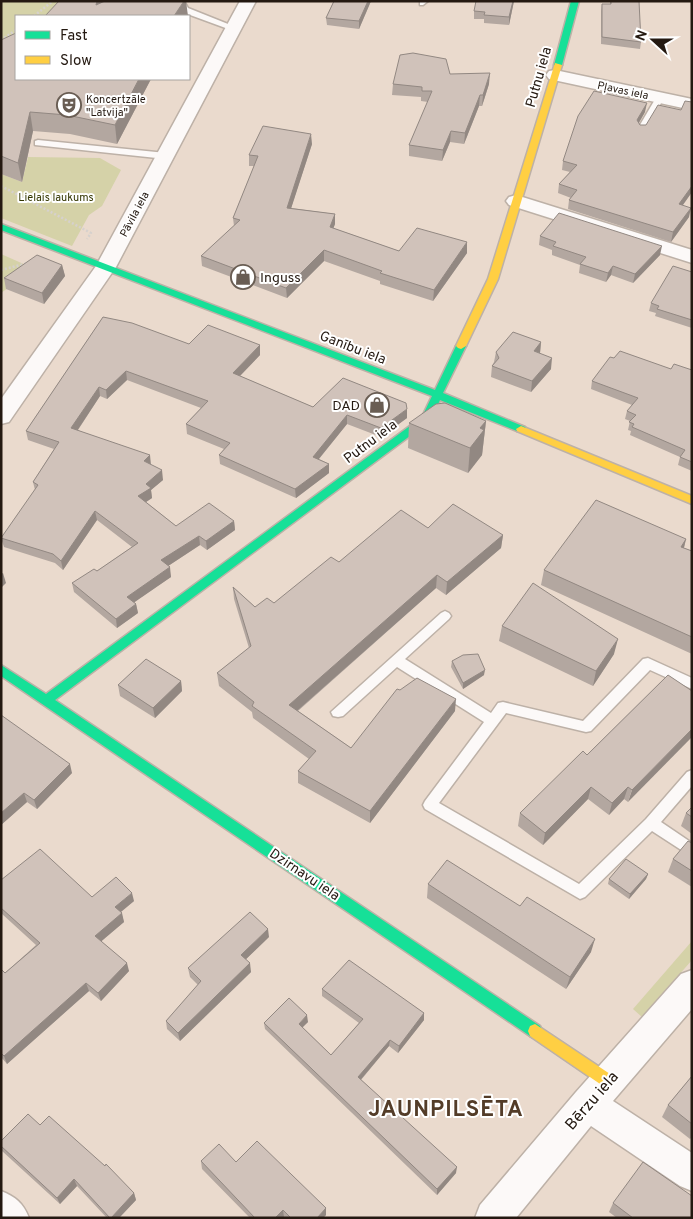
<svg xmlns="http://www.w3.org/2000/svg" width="693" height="1219" font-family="Overpass,sans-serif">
  <rect width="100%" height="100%" fill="#eadacd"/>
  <g fill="#d5d2a8">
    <path d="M1,1H79L65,16H16V53L1,61Z"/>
    <path d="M28,157L100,158L121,170L102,206L89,215L72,246L1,218V174L22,182Z"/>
    <path d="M1,254L35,269L1,293Z"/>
    <path d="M692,941V960L642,1017L633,1009Z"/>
  </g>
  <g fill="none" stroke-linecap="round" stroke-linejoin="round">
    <defs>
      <g id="lane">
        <path d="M176,1H184L188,8L238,28L231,30L182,12Z"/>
        <path d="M420,1H428L423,5H420Z"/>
        <path d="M657,96L664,98L644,132H638L637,130Z"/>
        <path d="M38,140L166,153L171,156L166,159L35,145V141Z"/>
        <path d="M445,611L449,613L451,616L449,619L405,659L491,713L498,703L503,702L583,721L643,659L648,658L692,678V689L650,670L591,731L586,732L506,713L439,803L579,884L646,819L687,772L692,770V786L661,822L692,843V857L652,831L585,897L580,899L425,809L423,805L425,801L484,722L397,667L343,716L338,717L333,716L331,712L441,613Z"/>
      </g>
      <g id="street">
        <path d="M240,1H256L116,267L9,422L1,424V399L96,266Z"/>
        <path d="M555,70L692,99V110L549,79L546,75L549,71Z"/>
        <path d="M516,195L692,250V263L509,205L506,201L509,197Z"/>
        <path d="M692,970V1009L613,1101L692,1153V1191L680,1186L591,1126L516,1218H475L480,1205L576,1092L681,974Z"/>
        <path d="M1,1191C16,1197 23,1203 29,1218H1Z"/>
      </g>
      <g id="fast">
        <path d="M571,1H579L562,65L558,67L554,65Z"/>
        <path d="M1,224L435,390L456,346L461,343L464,344L466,346L443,393L525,427L526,429L525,431H517L440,400L430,421L55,700L540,1026L542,1031L540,1036L535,1038L530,1036L1,676V665L46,694L422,417L432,396L1,230Z"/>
      </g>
      <g id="slow">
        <path d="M555,63L562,65L498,279L466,346L461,349L458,348L456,346L488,279Z"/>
        <path d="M521,426L692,496V504L517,431L516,429Z"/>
        <path d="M535,1024L613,1076L615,1081L613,1086L608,1088L603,1086L530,1036L528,1031L530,1026Z"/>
      </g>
    </defs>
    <use href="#lane" stroke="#bdb1a7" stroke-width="3"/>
    <use href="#street" stroke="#bdb1a7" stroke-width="3"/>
    <use href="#fast" stroke="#bdb1a7" stroke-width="3"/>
    <use href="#slow" stroke="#bdb1a7" stroke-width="3"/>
    <g stroke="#d6d1cd" stroke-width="2.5" stroke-dasharray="2 2" stroke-linecap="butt">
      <path d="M34,16L53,1"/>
      <path d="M1,40L16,30"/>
      <path d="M1,186L91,233L87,239"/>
      <path d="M1,270L28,263"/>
    </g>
    <use href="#lane" fill="#fcf9f8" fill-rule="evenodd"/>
    <use href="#street" fill="#fcf9f8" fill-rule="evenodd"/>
    <use href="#fast" fill="#16e098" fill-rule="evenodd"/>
    <use href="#slow" fill="#ffcf43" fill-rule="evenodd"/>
  </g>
  <g fill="#b3a7a0">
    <path d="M334,1H371L359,29L327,25L326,18Z"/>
    <path d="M514,1L509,25L484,23V19H474V11Z"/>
    <path d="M610,1H611L641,42L640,49L601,44V11L602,4H610Z"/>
    <path d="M1,40L151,79L117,144L70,134L33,131L22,182L1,174Z"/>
    <path d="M450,74L489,84L482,106H479L464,144L450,142L442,161L409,156V145L428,102L421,101V97L392,95L393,84Z"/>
    <path d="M692,102V192L683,205L689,217L671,242L568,209L569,200L571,198L558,193L559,184L570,172L562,170L563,161L645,112L639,123L640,125H646L681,110Z"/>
    <path d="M312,144L291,208L335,214V224L333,228L399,251L467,253L433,301L380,284V281L324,261L287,298L202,266L201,256L234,226L233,218L254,166H249V155Z"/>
    <path d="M540,236L660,255L633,283L611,275L606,282L579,273L580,265L552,255V250L539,245Z"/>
    <path d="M62,265L65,276L44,304L6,289L4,278Z"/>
    <path d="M692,272V328L655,316L656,313L649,311L651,303Z"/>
    <path d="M103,317L189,344L260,345V355L240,376L313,407L407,418L381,437L347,424L319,459L329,464V473L296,498L220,464L219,455L224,449L187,434L186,424L201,408L127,380L107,399L100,396L78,430L151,465L163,480L151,490L152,498L146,502L176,526L234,521L235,530L207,550L200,545L168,566L171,577L134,602L136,604L138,613L117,628L74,592L72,583L97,571L132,547L97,520L63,570L55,563L4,547L1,538L35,490L33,482L54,449L28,440L26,431Z"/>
    <path d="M541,342L540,353L551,369L531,392L491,377L492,366L494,362L496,352Z"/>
    <path d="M614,358L671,369L692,370V471L678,465L680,457L630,435L631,431L628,430L630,421L625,419L627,411L632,405L591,389L592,381Z"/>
    <path d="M486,421L482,455L468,473L408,448L409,423Z"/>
    <path d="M428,528L503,535L501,548L446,595L436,588L298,711L351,748L455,711L370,823L298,783V771L309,759L253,718L252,712L219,686L217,673L249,648L234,599L233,587L255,607L274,603L339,562Z"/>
    <path d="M686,539L684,548L692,551V654L541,585L544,570Z"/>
    <path d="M502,626L614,654L593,686L499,641Z"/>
    <path d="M452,661L484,675L463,689L451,667Z"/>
    <path d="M668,675L628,802L624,799L609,815L588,799L543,845L518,826L520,813L587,755Z"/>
    <path d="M181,681L182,691L155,718L120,696L118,685Z"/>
    <path d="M1,715L72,773L37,809L27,802L1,825Z"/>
    <path d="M692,807V834L681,826L686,813Z"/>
    <path d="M692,843V887L668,872L673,859Z"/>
    <path d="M648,874L646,879L629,899L608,884L609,879Z"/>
    <path d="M1,880L92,897L134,901L121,912L124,922L101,941L129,971L101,1001L89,991L7,1064L1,1057V969L5,973L36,945L1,913Z"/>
    <path d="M428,884L591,952L566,989L427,898Z"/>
    <path d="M269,937L246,959L251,972L180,1041L167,1029L166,1021L198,985L190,977L188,968Z"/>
    <path d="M322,989L424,1013V1020L398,1053L389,1046L361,1080L456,1173L437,1195L265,1029L264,1023L308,1022L302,1027L331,1055L359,1023L322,996Z"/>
    <path d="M692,1076V1137L690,1139L662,1117L668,1105Z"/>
    <path d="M40,1125L134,1193L136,1200L119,1218H107L77,1186L60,1204L2,1151L1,1149V1141Z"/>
    <path d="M201,1161L236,1162L326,1208V1215L323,1218H285L284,1217L283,1218H250L202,1169Z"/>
    <path d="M613,1203L692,1218H617L609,1212Z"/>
  </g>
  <g fill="#928882">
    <path d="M97,1H102V4L96,5Z"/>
    <path d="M184,1H186L188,16H174Z"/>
    <path d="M368,1H371L359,29V21Z"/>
    <path d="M513,1H514L509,25V17Z"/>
    <path d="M490,73L489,84L482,106L483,95Z"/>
    <path d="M139,79H151L117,144L115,125Z"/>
    <path d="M480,95L479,106L464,144L465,133Z"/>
    <path d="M647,103L645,112L635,129L637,120Z"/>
    <path d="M30,112L33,131L22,182L18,163Z"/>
    <path d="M451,131L450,142L442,161L443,150Z"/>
    <path d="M311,134L312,144L288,218L287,208Z"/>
    <path d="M692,186V192L677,213L679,204Z"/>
    <path d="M691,208L689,217L671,242L673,232Z"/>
    <path d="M335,214V224L330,237V227Z"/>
    <path d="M467,242V253L433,301L434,290Z"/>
    <path d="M662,246L660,255L633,283L635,274Z"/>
    <path d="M324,250V261L287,298L286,288Z"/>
    <path d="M62,265L65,276L44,304L42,293Z"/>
    <path d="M613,266L611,275L606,282L608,273Z"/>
    <path d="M541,342L540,353L534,351Z"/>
    <path d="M260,345V355L234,382L233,373Z"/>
    <path d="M552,358L551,369L531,392L532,381Z"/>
    <path d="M126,371L127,380L107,399L106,390Z"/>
    <path d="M99,387L100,396L73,437L71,428Z"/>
    <path d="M407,409V418L381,437V428Z"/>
    <path d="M347,415V424L313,466V457Z"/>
    <path d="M486,421L482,455L468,473L470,448L480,428Z"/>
    <path d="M150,455L151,465L144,461Z"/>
    <path d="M329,464V473L296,498L295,489Z"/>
    <path d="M162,470L163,480L151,490L152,498L140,506L138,496L146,484Z"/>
    <path d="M95,511L97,520L63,570L61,561Z"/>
    <path d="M234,521L235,530L207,550L206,541Z"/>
    <path d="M503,535L501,548L446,595L447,582Z"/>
    <path d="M199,536L200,545L162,570L161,560Z"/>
    <path d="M686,539L682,555L681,547Z"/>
    <path d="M170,567L171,577L129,606L127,597Z"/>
    <path d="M3,573L6,583L1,588V574Z"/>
    <path d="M437,575L436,588L290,717L289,705Z"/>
    <path d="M136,604L138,613L117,628L116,619Z"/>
    <path d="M618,639L614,654L593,686L596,671Z"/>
    <path d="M485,670L484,675L463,689V683Z"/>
    <path d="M181,681L182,691L155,718L153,708Z"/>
    <path d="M456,699L455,711L370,823V811Z"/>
    <path d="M692,729V737L628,802L632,790Z"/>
    <path d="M70,764L72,773L37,809L34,800Z"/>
    <path d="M591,787L588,799L543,845L545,833Z"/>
    <path d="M628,787L624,799L609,815L612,803Z"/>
    <path d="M24,793L27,802L1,825V813Z"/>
    <path d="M648,874L646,879L629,899L630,894Z"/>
    <path d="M132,893L134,901L117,915L115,907Z"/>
    <path d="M122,913L124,922L97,945L95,936Z"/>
    <path d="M268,929L269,937L242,963L241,955Z"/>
    <path d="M595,939L591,952L566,989L570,977Z"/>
    <path d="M127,963L129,971L101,1001L98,993Z"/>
    <path d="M250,963L251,972L180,1041L178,1033Z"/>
    <path d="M86,983L89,991L7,1064L4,1056Z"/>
    <path d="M424,1013V1020L398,1053L399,1046Z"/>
    <path d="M307,1015L308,1022L299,1031V1024Z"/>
    <path d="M390,1040L389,1046L357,1084L358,1077Z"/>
    <path d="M457,1167L456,1173L437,1195V1189Z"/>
    <path d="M74,1179L77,1186L60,1204L57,1198Z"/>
    <path d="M134,1193L136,1200L119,1218H111Z"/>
    <path d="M326,1208V1215L323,1218H317Z"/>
    <path d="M283,1210L284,1217L283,1218H275Z"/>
  </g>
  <g fill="#d0c2ba" stroke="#928882">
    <path d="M59,1H97L96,5L105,1H184L174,16H45Z"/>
    <path d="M334,1H368L359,21L326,18Z"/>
    <path d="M476,1H513L509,17L484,15L485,12L474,11Z"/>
    <path d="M611,1H639L641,42L602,37V4H611Z"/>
    <path d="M16,33V79H139L115,125L67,115L30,112L18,163L1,156V40Z"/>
    <path d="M413,53L446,59L450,74L490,73L483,95H480L465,133L451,131L443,150L409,145L432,91H422V87L393,84L400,55Z"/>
    <path d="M594,91L647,103L637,120L640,125H646L658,105L681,110L685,101L692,102V186L679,204L691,208L673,232L569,200L577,190L559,184L577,165L563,161L578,116Z"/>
    <path d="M263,126L311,134L287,208L335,214L330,227L399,251L417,228L467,242L434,290L380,273L382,271L324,250L286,288L201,256L240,220L233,218L258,156L249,155Z"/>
    <path d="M559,213L662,246L635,274L613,266L608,273L580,264L586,257L553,246L556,242L540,236Z"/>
    <path d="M37,255L62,265L42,293L4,278Z"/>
    <path d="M673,266L692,272V320L657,309L659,306L651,303Z"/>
    <path d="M103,317L132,323L189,344L208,325L260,345L233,373L313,407L343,378L406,403L407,409L381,428L347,415L313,457L329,464L295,489L219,455L230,443L186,424L208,401L126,371L106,390L99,387L71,428L150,455L144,461L162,470L146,484L151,488L138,496L176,526L209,503L234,521L206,541L199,536L161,560L170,567L127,597L136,604L116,619L72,583L94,569L97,571L138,543L95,511L61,561L53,554L1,538L38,485L33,482L59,442L26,431Z"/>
    <path d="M513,332L541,342L534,351L552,358L532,381L492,366L499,358L496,352Z"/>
    <path d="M620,351L671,369L674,364L692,370V462L680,457L685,450L632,427L634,424L629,422L636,415L627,411L638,398L592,381L610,357L614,358Z"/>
    <path d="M445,403L486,421L480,428L484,430L470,448L409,423L436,404Z"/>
    <path d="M596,500L686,539L681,547L692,551V637L544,570Z"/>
    <path d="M453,504L503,535L447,582L437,575L289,705L351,748L397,689L400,690L417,678L456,699L370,811L298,771L316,751L252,706L254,702L217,673L251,646L233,587L255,607L267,598L274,603L331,557L339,562L401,510L428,528Z"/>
    <path d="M533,583L618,639L596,671L502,626Z"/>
    <path d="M478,654L485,670L463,683L452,661L463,655Z"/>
    <path d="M146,659L181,681L153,708L118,685Z"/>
    <path d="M668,675L692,691V729L632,790L628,787L612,803L591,787L545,833L520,813L583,751L587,755Z"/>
    <path d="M1,715L70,764L34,800L24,793L1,813Z"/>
    <path d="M692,807V817L686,813Z"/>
    <path d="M688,841L692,843V871L673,859Z"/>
    <path d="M40,849L92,897L116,877L132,893L115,907L122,913L95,936L127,963L98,993L86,983L4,1056L1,1053V969L5,973L40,943L1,908V880Z"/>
    <path d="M626,859L648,874L630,894L609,879Z"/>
    <path d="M447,860L520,906L527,897L595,939L570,977L428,884Z"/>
    <path d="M250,912L268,929L241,955L250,963L178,1033L166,1021L201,981L188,968Z"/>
    <path d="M349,960L424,1013L399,1046L390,1040L358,1077L457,1167L437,1189L264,1023L289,998L307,1015L299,1024L331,1055L363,1019L322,989Z"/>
    <path d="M692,1076V1124L668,1105Z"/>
    <path d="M28,1114L40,1125L49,1116L105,1166L106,1164L134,1193L111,1218H110L74,1179L57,1198L1,1146V1141Z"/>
    <path d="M257,1141L326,1208L317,1218H291L283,1210L275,1218H255L201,1161L219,1144L236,1162Z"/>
    <path d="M643,1162L692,1196V1218H633L613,1203Z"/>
  </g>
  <defs>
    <symbol id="theatre-ring" viewBox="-11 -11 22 22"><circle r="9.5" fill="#fff" stroke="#695d53" stroke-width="1.5"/><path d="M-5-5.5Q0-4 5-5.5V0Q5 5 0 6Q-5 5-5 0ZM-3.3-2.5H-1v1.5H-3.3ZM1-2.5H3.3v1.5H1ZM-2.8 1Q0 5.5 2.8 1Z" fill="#695d53"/></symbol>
    <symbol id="shop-ring" viewBox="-11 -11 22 22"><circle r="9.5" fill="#fff" stroke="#695d53" stroke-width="1.5"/><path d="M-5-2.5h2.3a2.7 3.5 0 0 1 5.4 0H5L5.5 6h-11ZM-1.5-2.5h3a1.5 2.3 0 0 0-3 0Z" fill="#695d53"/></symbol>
  </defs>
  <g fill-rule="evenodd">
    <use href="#theatre-ring" x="55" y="91" width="28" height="28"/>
    <use href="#shop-ring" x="229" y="263" width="28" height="28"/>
    <use href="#shop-ring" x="363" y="391" width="28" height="28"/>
  </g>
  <g text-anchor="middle" stroke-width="4" stroke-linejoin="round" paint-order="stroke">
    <g font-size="11" fill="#241911" stroke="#fff">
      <text transform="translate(623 90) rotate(12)" y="4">Pļavas iela</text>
      <text transform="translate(134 214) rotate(-62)" y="4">Pāvila iela</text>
    </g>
    <g font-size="11" fill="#241911" stroke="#fff" text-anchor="start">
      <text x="86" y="103">Koncertzāle<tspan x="86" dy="13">"Latvija"</tspan></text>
    </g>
    <g font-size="11" fill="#333600" stroke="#fff">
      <text x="56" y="201">Lielais laukums</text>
    </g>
    <g font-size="14" fill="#241911" stroke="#fff">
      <text transform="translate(538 77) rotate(-74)" y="5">Putnu iela</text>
      <text transform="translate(353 347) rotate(21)" y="5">Ganību iela</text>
      <text transform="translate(370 441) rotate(-37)" y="5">Putnu iela</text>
      <text transform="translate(305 874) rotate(34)" y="5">Dzirnavu iela</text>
    </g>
    <g font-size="14" fill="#241911" stroke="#fff" text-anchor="start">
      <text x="260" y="282">Inguss</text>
      <text x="360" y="410" text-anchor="end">DAD</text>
    </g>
    <g font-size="16" fill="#241911" stroke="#fff">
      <text transform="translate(591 1100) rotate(-49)" y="6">Bērzu iela</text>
    </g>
    <g font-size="22" font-weight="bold" letter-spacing="1" fill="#533c28" stroke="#fff">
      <text x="446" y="1116">JAUNPILSĒTA</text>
    </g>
  </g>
  <rect width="693" height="1219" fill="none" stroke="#241911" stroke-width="5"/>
  <rect x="15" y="15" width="175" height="65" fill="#ffffff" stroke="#a7a3a0"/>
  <rect x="25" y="31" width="25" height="8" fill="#16e098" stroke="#a7a3a0"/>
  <text x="60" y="40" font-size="15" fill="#241911">Fast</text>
  <rect x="25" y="56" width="25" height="8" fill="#ffcf43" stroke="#a7a3a0"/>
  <text x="60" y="65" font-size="15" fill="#241911">Slow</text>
  <g transform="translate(653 40) rotate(291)" stroke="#ffffff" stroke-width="4" paint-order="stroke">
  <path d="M0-4L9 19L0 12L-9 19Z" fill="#241911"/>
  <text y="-8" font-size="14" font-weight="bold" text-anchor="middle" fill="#241911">N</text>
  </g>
</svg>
